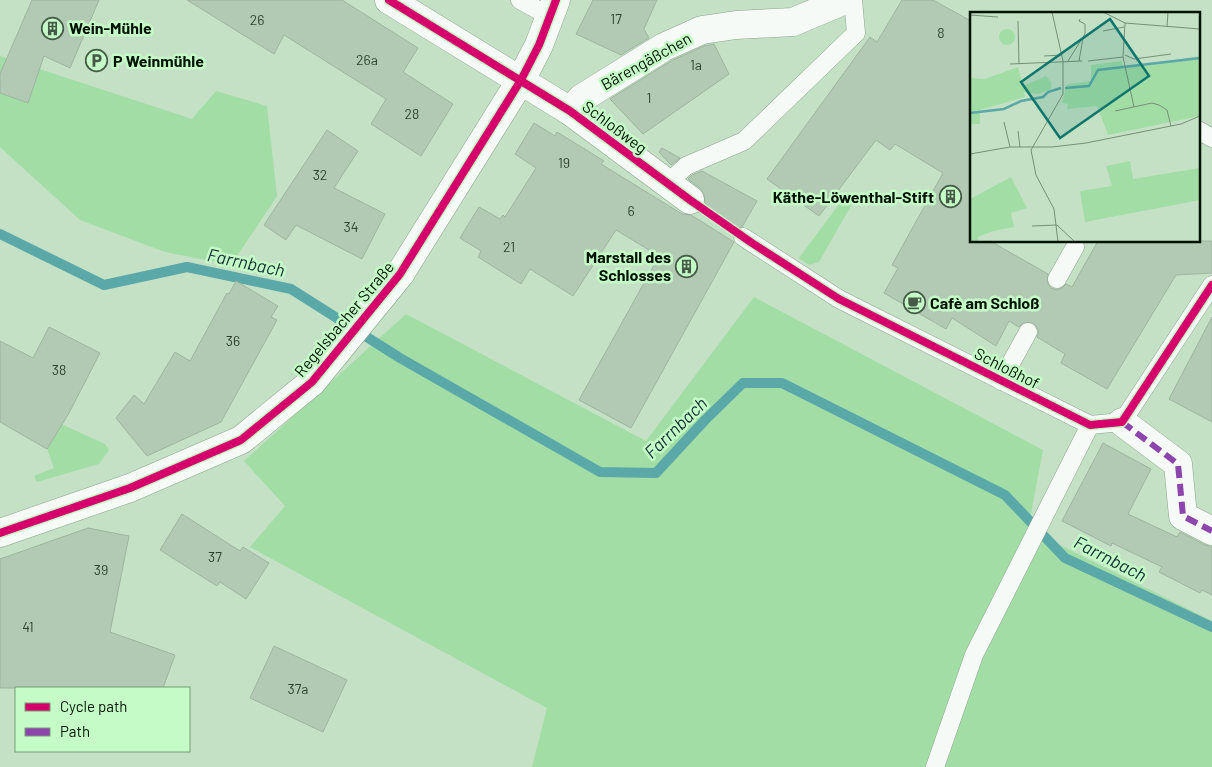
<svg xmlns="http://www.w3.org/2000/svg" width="1212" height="767" font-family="Barlow,sans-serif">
  <rect width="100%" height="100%" fill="#c4e1c5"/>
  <g fill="#a2dda6">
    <path d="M0,56L192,119L216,91L267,106L277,196L231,265L165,252L80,220L0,147Z"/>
    <path d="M848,192L856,197L819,262L809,265L799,258Z"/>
    <path d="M754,297L1043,450L1028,529L1212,621V767H532L547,708L250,547L285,506L244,461L406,314L646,441Z"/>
    <path d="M61,424L105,444L109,450L99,464L37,482L34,476L54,468L47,449Z"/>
  </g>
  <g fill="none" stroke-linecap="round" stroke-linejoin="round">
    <path stroke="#5aa8a8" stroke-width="10" d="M0,234L104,285L187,267L291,289L400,358L600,472L656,473L705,420L743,383H782L1005,495L1065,558L1212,627"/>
  </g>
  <g fill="#b2c9b3" stroke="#9eb49f">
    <path d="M32,0H99L70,68L44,56L28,103L0,93V74Z"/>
    <path d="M187,0H342L418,48L403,72L453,104L421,156L371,124L386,99L284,35L274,54Z"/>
    <path d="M593,0H657L644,29L649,38L621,55L576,34Z"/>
    <path d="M902,0H933L971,21V241H990L1048,274V284L1051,288L1057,290L1062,288L1066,284L1072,287L1098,241H1212V273L1176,275L1107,389L1061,363L1065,354L1037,337L1039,332L1037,327L1033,323H1023L1019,327L1009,321L996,346L952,318L946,329L884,293L898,268L892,265L943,173L895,144L890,150L876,140L819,216L767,179L870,37L877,42Z"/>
    <path d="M714,44L729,74L643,134L610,99L671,61L704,46Z"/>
    <path d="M534,123L555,136L557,132L604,161L601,164L682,214L691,215L734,242L631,428L579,400L659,256L616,230L573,296L530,269L521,284L478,257L481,251L460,238L479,207L500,219L503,215L505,217L536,168L515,154Z"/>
    <path d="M327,130L358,151L334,188L385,214L362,259L296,225L286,240L264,225Z"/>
    <path d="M662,148L680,158L671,165L659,152Z"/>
    <path d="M702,171L757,201L742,227L738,228L733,234L705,203L704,194L700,188L688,179L692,175Z"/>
    <path d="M236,281L278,306L271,317L277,320L221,422L147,456L116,418L134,395L144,404L175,352L190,361L227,293L229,294Z"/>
    <path d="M1212,317V422L1169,399Z"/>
    <path d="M49,327L100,353L69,413L47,449L0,422V341L33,358Z"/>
    <path d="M1103,443L1151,469L1128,514L1177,537L1180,532L1205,545L1212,547V595L1202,590L1200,593L1159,572L1162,567L1112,543L1111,546L1062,521Z"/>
    <path d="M182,514L240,551L243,547L269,563L246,599L220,582L217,586L160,550Z"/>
    <path d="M88,528L129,536L110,632L175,655L163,688H0V559Z"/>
    <path d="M274,646L347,680L323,732L250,698Z"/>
  </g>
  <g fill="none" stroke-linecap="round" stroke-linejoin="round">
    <defs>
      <g id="service">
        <path d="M520,0L549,16"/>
        <path d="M1198,130L1212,138"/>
        <path d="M668,183L686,166L744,141L856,33L853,0"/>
        <path d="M743,237L839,299L1090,425L1122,422L1212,285"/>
        <path d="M1057,279L1075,247"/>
        <path d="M1001,381L1028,332"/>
        <path d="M935,767L974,655L1090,425"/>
      </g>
      <g id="minor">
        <path d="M389,0L570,111L690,200"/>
        <path d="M570,111L582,98L664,47L702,30L736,25L793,22L845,0"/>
        <path d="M1122,422L1178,464L1183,516L1212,531"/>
        <path d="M0,533L130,488L241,440L312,382L400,274L521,80L539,45L556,0"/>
      </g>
    </defs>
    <use href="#service" stroke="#8da48f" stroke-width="19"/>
    <use href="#minor" stroke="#8da48f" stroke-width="29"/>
    <use href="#service" stroke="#f6faf6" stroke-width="18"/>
    <use href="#minor" stroke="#f6faf6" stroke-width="28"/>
    <path stroke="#8e44ad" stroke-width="6" stroke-dasharray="12 6" stroke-linecap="butt" d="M1122,422L1178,464L1183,516L1212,531"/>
    <defs>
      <g id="cycleway">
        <path d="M389,0L570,111L690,200L752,243L839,299L1090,425L1122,422L1212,285"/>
        <path d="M0,533L130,488L241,440L312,382L400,274L521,80L539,45L556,0"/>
      </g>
    </defs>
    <use href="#cycleway" stroke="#c4fbc7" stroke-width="11"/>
    <use href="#cycleway" stroke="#d6006c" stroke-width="8"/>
  </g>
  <defs>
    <symbol id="building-ring" viewBox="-11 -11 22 22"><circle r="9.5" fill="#c4fbc7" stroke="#465b47" stroke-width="1.5"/><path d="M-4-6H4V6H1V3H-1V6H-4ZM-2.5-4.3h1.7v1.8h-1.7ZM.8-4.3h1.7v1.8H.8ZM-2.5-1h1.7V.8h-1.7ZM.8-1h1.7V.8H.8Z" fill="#465b47"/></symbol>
    <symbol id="parking-ring" viewBox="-11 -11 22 22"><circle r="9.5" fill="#c4fbc7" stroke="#465b47" stroke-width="1.5"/><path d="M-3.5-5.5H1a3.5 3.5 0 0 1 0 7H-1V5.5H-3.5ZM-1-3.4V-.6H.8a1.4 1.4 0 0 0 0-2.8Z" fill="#465b47"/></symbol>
    <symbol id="cafe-ring" viewBox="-11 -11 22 22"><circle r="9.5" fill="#c4fbc7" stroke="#465b47" stroke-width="1.5"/><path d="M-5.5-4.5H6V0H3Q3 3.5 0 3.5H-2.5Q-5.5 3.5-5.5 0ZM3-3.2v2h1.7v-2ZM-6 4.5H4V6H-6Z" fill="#465b47"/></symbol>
  </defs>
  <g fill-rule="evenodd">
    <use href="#building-ring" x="40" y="16" width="25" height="25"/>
    <use href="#parking-ring" x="84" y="48" width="25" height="25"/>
    <use href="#building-ring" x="938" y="184" width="25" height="25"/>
    <use href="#building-ring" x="674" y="254" width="25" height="25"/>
    <use href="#cafe-ring" x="902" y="290" width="25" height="25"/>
  </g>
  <g text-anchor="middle" stroke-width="5" stroke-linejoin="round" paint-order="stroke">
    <g font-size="14" fill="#2f4230">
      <text x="616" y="24">17</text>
      <text x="257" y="25">26</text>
      <text x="941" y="38">8</text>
      <text x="367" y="65">26a</text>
      <text x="696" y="70">1a</text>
      <text x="649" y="103">1</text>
      <text x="412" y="119">28</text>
      <text x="564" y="168">19</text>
      <text x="320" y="180">32</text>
      <text x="631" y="216">6</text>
      <text x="351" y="232">34</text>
      <text x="509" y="252">21</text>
      <text x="233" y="346">36</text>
      <text x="59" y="375">38</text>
      <text x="215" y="562">37</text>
      <text x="101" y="575">39</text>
      <text x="28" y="632">41</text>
      <text x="298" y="694">37a</text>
    </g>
    <g font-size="16" font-weight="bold" fill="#021303" stroke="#c4fbc7" text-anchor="start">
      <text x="69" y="34">Wein-Mühle</text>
      <text x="113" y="67">P Weinmühle</text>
      <text x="934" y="203" text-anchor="end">Käthe-Löwenthal-Stift</text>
      <text x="671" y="263" text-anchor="end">Marstall des<tspan x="671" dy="18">Schlosses</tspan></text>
      <text x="930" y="309">Cafè am Schloß</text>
    </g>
    <g font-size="16" fill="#021303" stroke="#c4fbc7">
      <text transform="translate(646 61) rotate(-29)" y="6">Bärengäßchen</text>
      <text transform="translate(615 127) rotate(37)" y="6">Schloßweg</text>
      <text transform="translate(344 319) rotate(-50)" y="6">Regelsbacher Straße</text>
      <text transform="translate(1007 368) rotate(27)" y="6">Schloßhof</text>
    </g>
    <g font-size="18" font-style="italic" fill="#133034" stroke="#c4fbc7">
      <text transform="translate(246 263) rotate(12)" y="6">Farrnbach</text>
      <text transform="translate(676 428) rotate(-44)" y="6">Farrnbach</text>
      <text transform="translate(1110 559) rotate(27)" y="6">Farrnbach</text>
    </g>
  </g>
  <g transform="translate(970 12)">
    <rect width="230" height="230" fill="#c4e1c5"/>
    <path d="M29 25a8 8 0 1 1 16 0a8 8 0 1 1-16 0ZM230,44V104L138,123L127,94L97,97L98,92L92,91L97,72L121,69V53L151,49L154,56ZM48,55L53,74L76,64L81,70V77L68,82L54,80L55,85L10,98V112H0V66L15,67ZM160,149L163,167L230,156V188L115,210L110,179L142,174L136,154ZM41,165L57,196L41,201L44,215L23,219L8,225V230H0V187Z" fill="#a2dda6"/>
    <path fill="none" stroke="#5aa8a8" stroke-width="2.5" d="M95,76L119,74L128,58L230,46M0,101L34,97L51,89L73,85L78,80L91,76"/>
    <path fill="none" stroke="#768f77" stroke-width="1" d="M82,0L93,49V82L61,138L66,163L84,197L88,230M133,0L155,11L230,17M0,3L28,5M48,9L49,52M155,11L153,45L164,95M197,15L198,0M133,19L154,15M155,43L164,47L201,42M74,44L92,43M98,49L115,22V12L109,9L110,7M109,49L113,26M118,49L153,45M40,52L112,49M145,99L182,91L189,93L197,98L201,114M34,110L40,135M48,119L50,135M0,142L40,135H82L116,131L211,112L230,104M62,214L87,213L105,230"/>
    <path fill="#0f766e" fill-opacity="0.15" stroke="#0f766e" stroke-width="2.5" d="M140,7L179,64L90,126L51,70Z"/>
    <rect width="230" height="230" fill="none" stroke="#021303" stroke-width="2.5"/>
  </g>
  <rect x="15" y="687" width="175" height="65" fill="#c4fbc7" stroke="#769e79"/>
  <rect x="25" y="703" width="25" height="8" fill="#d6006c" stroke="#769e79"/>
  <text x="60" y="712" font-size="15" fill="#021303">Cycle path</text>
  <rect x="25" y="728" width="25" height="8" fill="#8e44ad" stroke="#769e79"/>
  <text x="60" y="737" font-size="15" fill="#021303">Path</text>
</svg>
